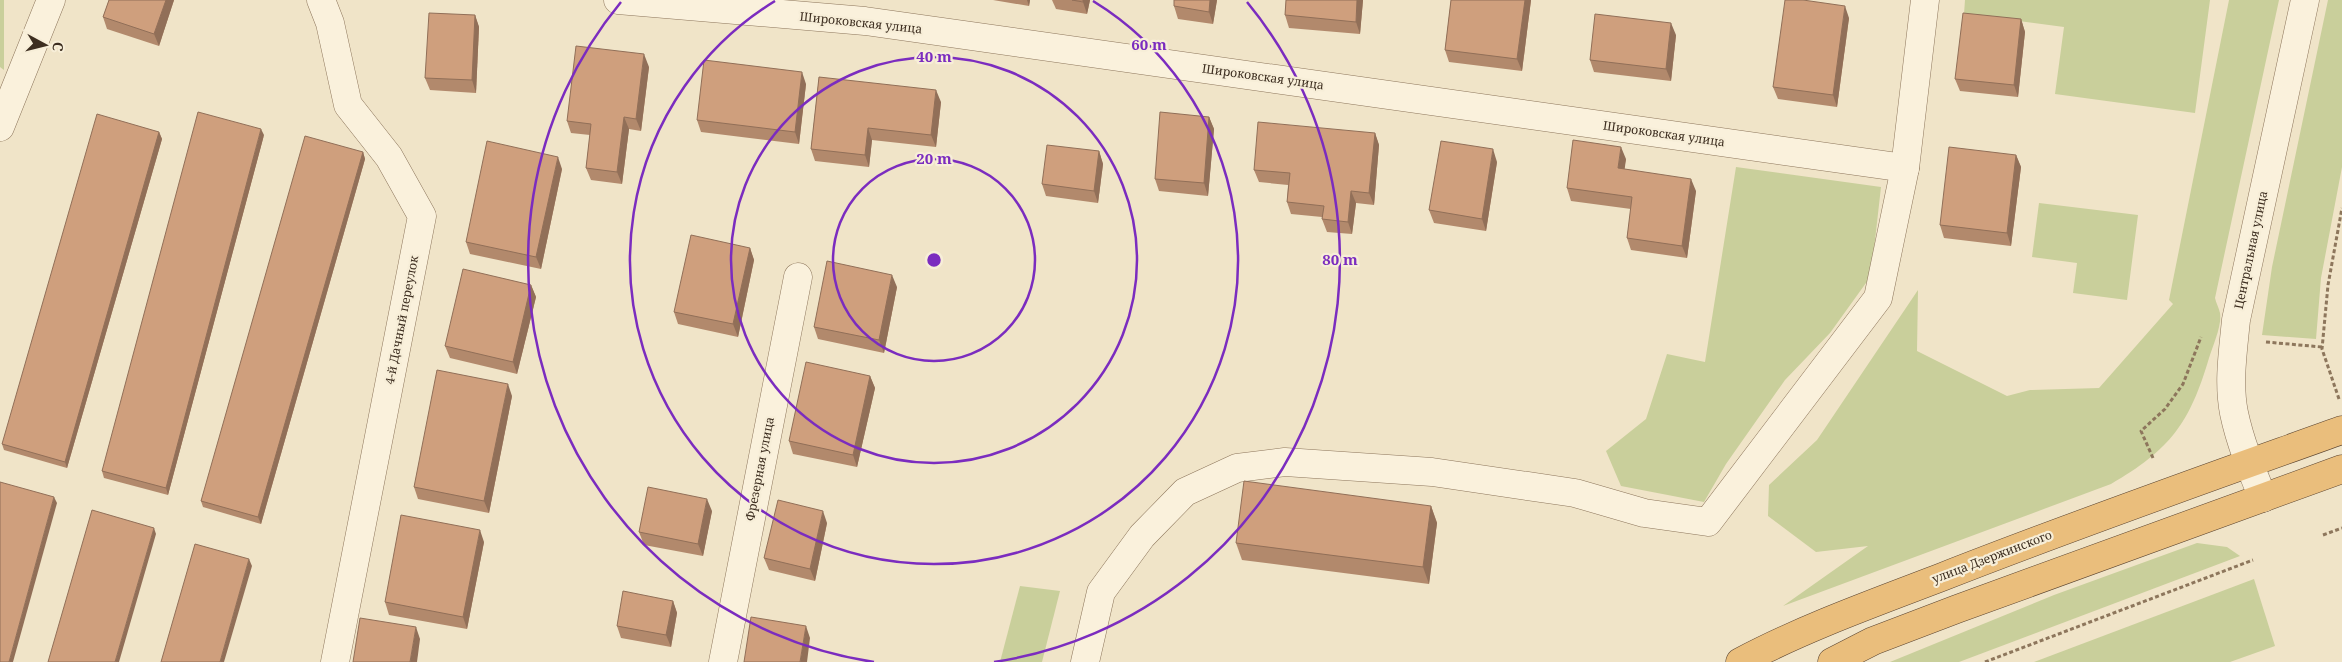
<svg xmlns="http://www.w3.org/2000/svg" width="2342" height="662" font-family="'Noto Serif',serif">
  <rect width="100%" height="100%" fill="#f0e4c8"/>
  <g fill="#c9cf9b">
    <path d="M0,0H4V70L0,67Z"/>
    <path d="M1965,0H2210L2195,113L2055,94L2064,27L1964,14Z"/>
    <path d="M2229,0H2279L2215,298C2216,303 2219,308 2220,313C2222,326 2213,345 2209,358C2190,423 2170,450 2111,484L1783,606L1868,546L1816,552L1768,516L1769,485L1817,440L1918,290L1917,351L2007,396L2030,390L2099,388L2173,304L2169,300Z"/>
    <path d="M2328,0H2342V167L2321,278L2316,339L2262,335L2272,267Z"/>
    <path d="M1736,167L1881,187L1871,276L1830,333L1785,380L1726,464L1704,502L1621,486L1606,451L1646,419L1667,354L1705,362Z"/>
    <path d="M2039,203L2138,215L2127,300L2073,293L2077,263L2032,257Z"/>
    <path d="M2197,543L2227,547L2240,556L1959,662H1890L2054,595Z"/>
    <path d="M2254,579L2275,646L2230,662H2034Z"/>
    <path d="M1020,586L1060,591L1042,662H1000Z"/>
  </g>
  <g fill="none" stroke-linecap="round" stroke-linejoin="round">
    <defs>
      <g id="minor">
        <path d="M321,0L330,23L348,105L389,157L422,216L335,662"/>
        <path d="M618,0L865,21L1905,168"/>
        <path d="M0,127L51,0"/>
        <path d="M723,662L798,277"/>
        <path d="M1085,662L1101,592L1142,536L1185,492L1237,468L1285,462L1432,472L1575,493L1644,513L1708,522L1878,298L1905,168L1925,0"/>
      </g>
      <path id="tertiary" d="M2263,498C2252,471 2240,442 2234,413C2228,383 2233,351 2236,320L2305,0"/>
      <g id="trunk">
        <path d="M1740,662C1804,628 1874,603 1942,577C2074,525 2208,478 2342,430"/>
        <path d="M1832,662L1873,641L1957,609L2342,469"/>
      </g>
    </defs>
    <use href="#minor" stroke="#8d765c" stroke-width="29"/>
    <use href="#tertiary" stroke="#8d765c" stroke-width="29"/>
    <use href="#trunk" stroke="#5b4430" stroke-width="29"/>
    <g stroke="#8d765c" stroke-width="3" stroke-dasharray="4 2.5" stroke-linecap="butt">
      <path d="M2266,342L2322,347"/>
      <path d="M2339,399L2322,349L2328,285L2342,208"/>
      <path d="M2153,458L2141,431L2165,409L2183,384L2201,337"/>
      <path d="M2323,535L2342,528"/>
      <path d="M1985,662L2253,560"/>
    </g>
    <use href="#minor" stroke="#faf1dc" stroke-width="28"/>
    <use href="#tertiary" stroke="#faf1dc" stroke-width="28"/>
    <use href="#trunk" stroke="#eabe7c" stroke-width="28"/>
  </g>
  <g fill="#b2896c">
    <path d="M109,0H174L159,46L107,29L103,17Z"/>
    <path d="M993,0H1030L1029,6Z"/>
    <path d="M1052,0H1090L1087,14L1056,9Z"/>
    <path d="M1174,0H1217L1213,24L1178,19L1174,6Z"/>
    <path d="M1286,0H1363L1360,34L1289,28L1285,15Z"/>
    <path d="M1451,0H1531L1522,71L1449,62L1445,50Z"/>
    <path d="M475,15L479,27L476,93L430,90L425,78Z"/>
    <path d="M1849,18L1837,107L1778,99L1773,87Z"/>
    <path d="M2021,19L2025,32L2018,97L1960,91L1955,79Z"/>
    <path d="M1676,35L1671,81L1594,72L1590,60Z"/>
    <path d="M649,67L641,131L629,129L622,184L591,180L586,168L590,135L571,133L567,121Z"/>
    <path d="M819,77L941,102L936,147L872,140L869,167L815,161L811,149Z"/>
    <path d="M806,84L799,144L701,132L697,120Z"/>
    <path d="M1209,117L1214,129L1208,196L1159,191L1155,179Z"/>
    <path d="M159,132L162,139L67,468L4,450L2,444Z"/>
    <path d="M1375,133L1379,145L1374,205L1356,203L1352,234L1327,232L1322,219V217L1291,214L1287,202L1288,185L1259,182L1254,170Z"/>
    <path d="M264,135L168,495L104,478L102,471Z"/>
    <path d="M1099,151L1103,164L1098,203L1046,196L1042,184Z"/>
    <path d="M363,152L365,159L261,524L203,507L201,501Z"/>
    <path d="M2016,155L2021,167L2011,246L1944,238L1940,225Z"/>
    <path d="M1626,159L1624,169L1696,191L1687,258L1631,250L1627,238L1631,209L1571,201L1567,188Z"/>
    <path d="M1497,162L1486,231L1434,223L1429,210Z"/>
    <path d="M562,169L541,269L470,254L466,242Z"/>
    <path d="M750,248L754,260L738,337L678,324L674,312Z"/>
    <path d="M531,285L536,297L517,374L450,358L445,346Z"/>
    <path d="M897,287L884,353L818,339L814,327Z"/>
    <path d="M870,376L875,388L857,467L793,454L789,441Z"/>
    <path d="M512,396L489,513L418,499L414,487Z"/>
    <path d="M1431,506L1437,523L1429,584L1242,560L1236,543Z"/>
    <path d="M712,511L703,556L644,545L639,532Z"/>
    <path d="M827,523L815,581L769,570L764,558Z"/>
    <path d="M484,542L467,629L389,615L385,602Z"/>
    <path d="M673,601L677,613L671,647L621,638L617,626Z"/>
  </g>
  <g fill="#916f58">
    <path d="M166,0H174L159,46L154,34Z"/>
    <path d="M1027,0H1030L1029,6Z"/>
    <path d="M1083,0H1090L1087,14L1083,2Z"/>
    <path d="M1210,0H1217L1213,24L1209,12Z"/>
    <path d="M1357,0H1363L1360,34L1356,22Z"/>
    <path d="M1525,0H1531L1522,71L1517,59Z"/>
    <path d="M1845,6L1849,18L1837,107L1833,95Z"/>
    <path d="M475,15L479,27L476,93L472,80Z"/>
    <path d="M2021,19L2025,32L2018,97L2014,85Z"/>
    <path d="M1671,23L1676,35L1671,81L1666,69Z"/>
    <path d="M644,54L649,67L641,131L636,119Z"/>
    <path d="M802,72L806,84L799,144L795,132Z"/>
    <path d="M936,90L941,102L936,147L931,135Z"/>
    <path d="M624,117L629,129L622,184L617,172Z"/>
    <path d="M1209,117L1214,129L1208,196L1204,183Z"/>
    <path d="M868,128L872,140L869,167L865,155Z"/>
    <path d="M261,129L264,135L168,495L166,488Z"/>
    <path d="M159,132L162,139L67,468L65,462Z"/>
    <path d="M1375,133L1379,145L1374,205L1369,193Z"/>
    <path d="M1621,147L1626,159L1623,181L1618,168Z"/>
    <path d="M1493,149L1497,162L1486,231L1482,219Z"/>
    <path d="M1099,151L1103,164L1098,203L1094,191Z"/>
    <path d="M363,152L365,159L261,524L258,517Z"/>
    <path d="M2016,155L2021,167L2011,246L2007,233Z"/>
    <path d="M558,157L562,169L541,269L536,257Z"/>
    <path d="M1691,179L1696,191L1687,258L1682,246Z"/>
    <path d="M1351,191L1356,203L1352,234L1348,222Z"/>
    <path d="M750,248L754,260L738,337L733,324Z"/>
    <path d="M892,275L897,287L884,353L879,340Z"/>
    <path d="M531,285L536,297L517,374L513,362Z"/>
    <path d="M870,376L875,388L857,467L853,455Z"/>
    <path d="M508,384L512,396L489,513L484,501Z"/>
    <path d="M54,497L57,503L13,662H9Z"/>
    <path d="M707,499L712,511L703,556L698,544Z"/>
    <path d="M1431,506L1437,523L1429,584L1423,567Z"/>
    <path d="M823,511L827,523L815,581L810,569Z"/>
    <path d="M154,528L156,534L119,662H115Z"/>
    <path d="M480,530L484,542L467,629L463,617Z"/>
    <path d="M249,559L252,566L224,662H220Z"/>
    <path d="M673,601L677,613L671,647L666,635Z"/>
    <path d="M806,626L810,638L807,662H800Z"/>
    <path d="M416,627L420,639L417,662H410Z"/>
  </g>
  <g fill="#cf9f7d" stroke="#916f58">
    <path d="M109,0H166L154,34L103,17Z"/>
    <path d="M1072,0H1083V2Z"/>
    <path d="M1174,0H1210L1209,12L1174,6Z"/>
    <path d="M1286,0H1357L1356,22L1285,15Z"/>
    <path d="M1451,0H1525L1517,59L1445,50Z"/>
    <path d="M1785,0H1803L1845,6L1833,95L1773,87Z"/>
    <path d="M429,13L475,15L472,80L425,78Z"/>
    <path d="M1963,13L2021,19L2014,85L1955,79Z"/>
    <path d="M1595,14L1671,23L1666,69L1590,60Z"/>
    <path d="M576,46L644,54L636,119L624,117L617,172L586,168L591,124L567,121Z"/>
    <path d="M704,60L802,72L795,132L697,120Z"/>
    <path d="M819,77L936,90L931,135L868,128L865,155L811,149Z"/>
    <path d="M198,112L261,129L166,488L102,471Z"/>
    <path d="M1160,112L1209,117L1204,183L1155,179Z"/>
    <path d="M97,114L159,132L65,462L2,444Z"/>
    <path d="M1258,122L1375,133L1369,193L1351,191L1348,222L1322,219L1324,206L1287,202L1290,173L1254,170Z"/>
    <path d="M305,136L363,152L258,517L201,501Z"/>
    <path d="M1573,140L1621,147L1618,168L1691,179L1682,246L1627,238L1632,197L1567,188Z"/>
    <path d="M487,141L558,157L536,257L466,242Z"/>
    <path d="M1441,141L1493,149L1482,219L1429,210Z"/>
    <path d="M1047,145L1099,151L1094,191L1042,184Z"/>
    <path d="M1949,147L2016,155L2007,233L1940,225Z"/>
    <path d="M691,235L750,248L733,324L674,312Z"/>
    <path d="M827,261L892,275L879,340L814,327Z"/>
    <path d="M463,269L531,285L513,362L445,346Z"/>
    <path d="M806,362L870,376L853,455L789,441Z"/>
    <path d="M437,370L508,384L484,501L414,487Z"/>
    <path d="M1244,481L1431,506L1423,567L1236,543Z"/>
    <path d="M0,482L54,497L9,662H0Z"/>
    <path d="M648,487L707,499L698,544L639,532Z"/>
    <path d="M778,500L823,511L810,569L764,558Z"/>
    <path d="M92,510L154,528L115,662H48Z"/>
    <path d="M401,515L480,530L463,617L385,602Z"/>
    <path d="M195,544L249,559L220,662H161Z"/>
    <path d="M623,591L673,601L666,635L617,626Z"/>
    <path d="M751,617L806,626L800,662H744Z"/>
    <path d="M360,618L416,627L410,662H353Z"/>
  </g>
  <g fill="none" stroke="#7b2cbf" stroke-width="2.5">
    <circle cx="934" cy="260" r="101"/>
    <circle cx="934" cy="260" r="203"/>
    <path d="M1093 1A304 304 0 1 1 775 1"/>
    <path d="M874 662A406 406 0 0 1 621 2M1247 2A406 406 0 0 1 994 662"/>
  </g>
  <g text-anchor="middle" stroke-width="4.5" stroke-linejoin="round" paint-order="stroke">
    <g font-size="12" fill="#3d2e20" stroke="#f7eed8">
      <text transform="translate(861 23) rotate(6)" y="4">Широковская улица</text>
      <text transform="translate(1263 77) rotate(8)" y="4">Широковская улица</text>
      <text transform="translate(1664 134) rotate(8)" y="4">Широковская улица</text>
      <text transform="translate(2251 250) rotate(-78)" y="4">Центральная улица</text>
      <text transform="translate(402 320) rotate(-79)" y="4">4-й Дачный переулок</text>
      <text transform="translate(760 469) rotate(-79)" y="4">Фрезерная улица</text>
      <text transform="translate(1992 557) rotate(-21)" y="4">улица Дзержинского</text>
    </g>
  </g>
  <circle cx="934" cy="260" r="8" fill="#7b2cbf" stroke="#f7eed8" stroke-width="2.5"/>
  <g font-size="15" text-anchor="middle" font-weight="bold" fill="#7b2cbf" stroke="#f7eed8" stroke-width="4.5" stroke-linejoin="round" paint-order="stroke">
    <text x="1149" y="50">60 m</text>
    <text x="934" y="62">40 m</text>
    <text x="934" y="164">20 m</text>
    <text x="1340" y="265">80 m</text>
  </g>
  <g transform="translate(45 45) rotate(97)" stroke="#f7eed8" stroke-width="4" paint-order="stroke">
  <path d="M0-4L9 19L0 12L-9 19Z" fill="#3d2e20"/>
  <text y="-8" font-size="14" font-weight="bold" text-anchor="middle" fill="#3d2e20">С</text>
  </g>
</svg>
